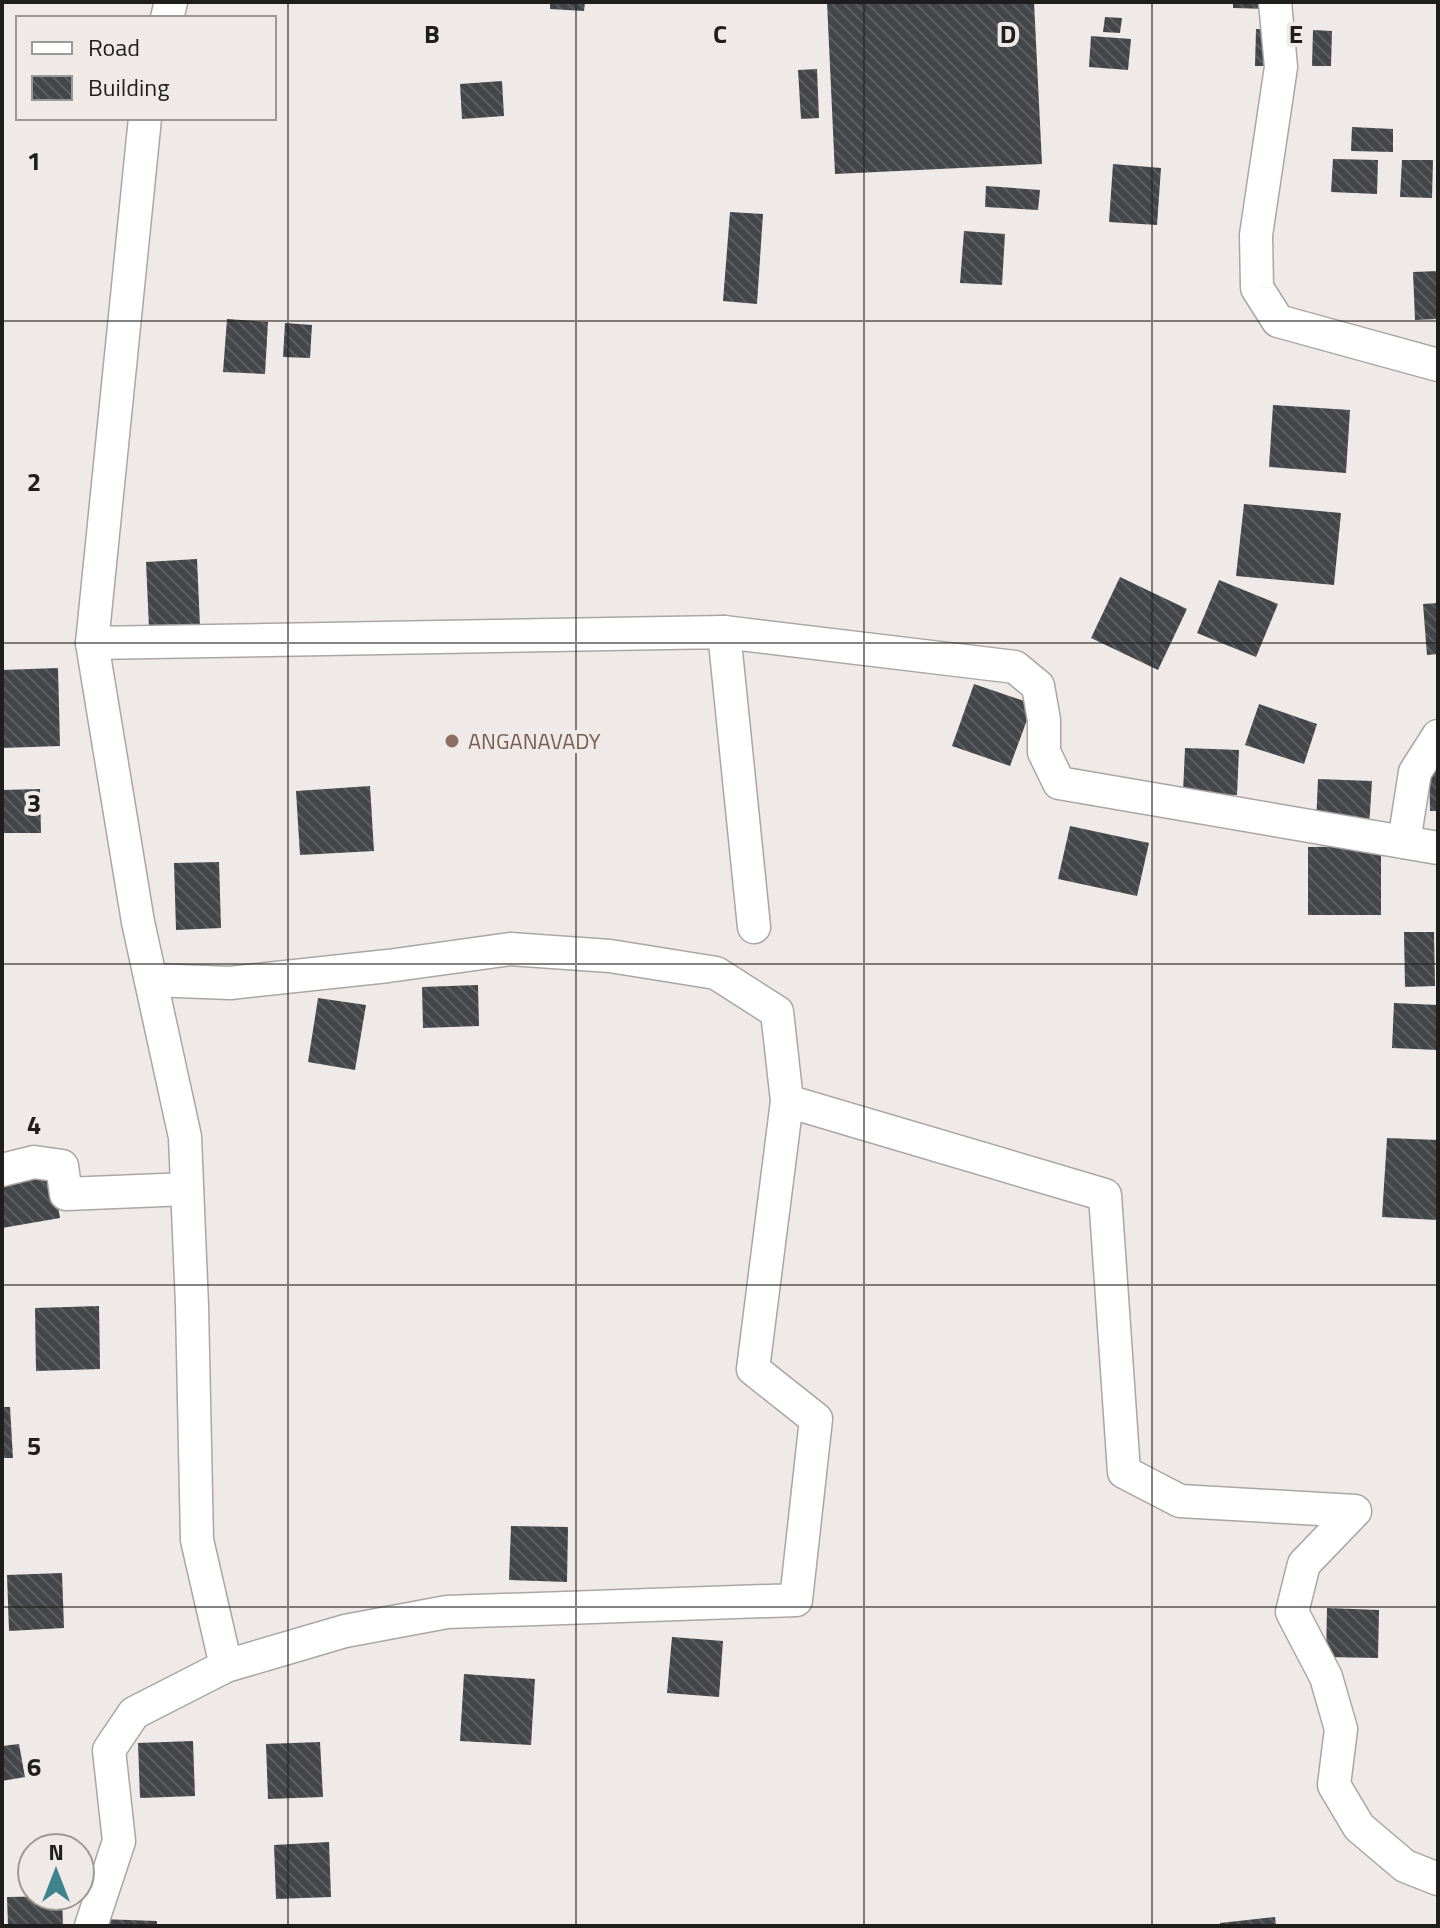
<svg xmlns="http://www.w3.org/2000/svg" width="1440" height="1928" font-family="'Titillium Web',sans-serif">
  <defs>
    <pattern id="building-back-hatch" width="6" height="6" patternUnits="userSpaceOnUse" patternTransform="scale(2)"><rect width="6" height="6" fill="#45464a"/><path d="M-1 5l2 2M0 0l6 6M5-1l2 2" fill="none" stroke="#5d5e61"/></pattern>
  </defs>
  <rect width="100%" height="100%" fill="#efeae7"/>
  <g fill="url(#building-back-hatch)">
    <path d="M550,2H585L584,11L550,9Z"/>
    <path d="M827,2H1034L1042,164L835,174Z"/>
    <path d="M1233,2H1267L1266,9L1233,8Z"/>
    <path d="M1105,17L1122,18L1120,33L1103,32Z"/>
    <path d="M1256,29L1275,30L1274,66H1255Z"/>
    <path d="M1313,30L1332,31L1331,66H1312Z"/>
    <path d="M1091,36L1131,39L1128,70L1089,67Z"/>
    <path d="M817,69L819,118L801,119L798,70Z"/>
    <path d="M502,81L504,116L462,119L460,84Z"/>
    <path d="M1352,127L1393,129V152L1351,151Z"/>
    <path d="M1333,159L1378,160L1377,194L1331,192Z"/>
    <path d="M1402,160H1433L1432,198L1400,197Z"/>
    <path d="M1113,164L1161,168L1157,225L1109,222Z"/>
    <path d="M986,186L1040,190L1038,210L985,207Z"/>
    <path d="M730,212L763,214L757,304L723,301Z"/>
    <path d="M964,231L1005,234L1002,285L960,283Z"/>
    <path d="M1438,271V319L1415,320L1413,272Z"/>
    <path d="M227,319L268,322L265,374L223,372Z"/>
    <path d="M285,323L312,325L310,358L283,357Z"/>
    <path d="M1273,405L1350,410L1346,473L1269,467Z"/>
    <path d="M1244,504L1341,513L1334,585L1236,576Z"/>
    <path d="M197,559L200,626L149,628L146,562Z"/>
    <path d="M1120,577L1187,609L1158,670L1091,638Z"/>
    <path d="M1219,580L1278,604L1256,657L1197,633Z"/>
    <path d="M1438,603V654L1427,655L1423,604Z"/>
    <path d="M58,668L60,746L2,748V670Z"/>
    <path d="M974,684L1033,704L1010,766L952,746Z"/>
    <path d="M1259,704L1317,724L1304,764L1245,745Z"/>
    <path d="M1185,748L1239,750L1237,795L1183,793Z"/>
    <path d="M1429,770H1438V811H1430Z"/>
    <path d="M1318,779L1372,781L1369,827L1316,824Z"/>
    <path d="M370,786L374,851L300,855L296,791Z"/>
    <path d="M40,789L41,833H2V790Z"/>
    <path d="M1070,826L1149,843L1137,896L1058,879Z"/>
    <path d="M1381,846V915H1308V847Z"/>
    <path d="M219,862L221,928L176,930L174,863Z"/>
    <path d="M1404,932H1434L1435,986L1405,987Z"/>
    <path d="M478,985L479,1026L423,1028L422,987Z"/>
    <path d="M318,998L366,1005L355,1070L308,1062Z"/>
    <path d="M1394,1003L1438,1005V1050L1392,1048Z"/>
    <path d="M1387,1138L1438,1140L1437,1220L1382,1217Z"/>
    <path d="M52,1171L60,1218L2,1228V1179Z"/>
    <path d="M99,1306L100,1369L36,1371L35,1308Z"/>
    <path d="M2,1407H10L13,1458H2Z"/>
    <path d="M511,1526L568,1527L567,1582L509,1580Z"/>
    <path d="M62,1573L64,1628L9,1631L7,1575Z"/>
    <path d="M1327,1608L1379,1610L1378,1658L1326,1657Z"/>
    <path d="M672,1637L723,1641L719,1697L667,1693Z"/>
    <path d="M464,1674L535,1679L531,1745L460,1741Z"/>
    <path d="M193,1741L195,1796L140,1798L138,1743Z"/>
    <path d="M320,1742L323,1797L268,1799L266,1744Z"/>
    <path d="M19,1744L25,1777L2,1781V1746Z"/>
    <path d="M329,1842L331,1897L276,1899L274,1845Z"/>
    <path d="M62,1896L63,1926H8L7,1897Z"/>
    <path d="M1275,1917L1276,1926H1220V1923Z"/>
    <path d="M100,1919L157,1921V1926H100Z"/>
  </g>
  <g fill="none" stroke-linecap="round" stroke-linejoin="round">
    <defs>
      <g id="minor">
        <path d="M1275,2L1281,67L1256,235L1257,288L1278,321L1438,365"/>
        <path d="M167,18L171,2"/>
        <path d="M145,118L92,643L724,632L754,927"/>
        <path d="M724,632L1015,667L1038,686L1044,720V752L1059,783L1438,848"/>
        <path d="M1404,842L1415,772L1438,736"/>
        <path d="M151,980L230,983L388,966L510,949L610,956L716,973L777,1012L787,1101L753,1369L816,1419L796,1600L447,1612L345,1631L226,1666"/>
        <path d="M787,1101L1105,1195L1124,1472L1180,1501L1355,1511L1304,1564L1292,1612L1326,1677L1341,1729L1334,1785L1359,1827L1405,1866L1438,1879"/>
        <path d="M2,1170L34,1162L62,1166L66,1194L187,1189"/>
        <path d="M91,1926L119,1841L109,1750L134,1713L226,1666L197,1540L192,1306L185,1137L138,922L92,643"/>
      </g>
    </defs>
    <use href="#minor" stroke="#aba6a3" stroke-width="35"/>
    <use href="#minor" stroke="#fff" stroke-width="32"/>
  </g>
  <path fill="none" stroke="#1f1e1c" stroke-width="2" stroke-opacity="0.55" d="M288,2V1926M576,2V1926M864,2V1926M1152,2V1926M2,321H1438M2,643H1438M2,964H1438M2,1285H1438M2,1607H1438"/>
  <circle fill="#8d6e63" stroke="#efeae7" stroke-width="3" cx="452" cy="741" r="8"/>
  <g text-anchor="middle" stroke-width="8" stroke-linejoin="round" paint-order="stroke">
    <g font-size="22" fill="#785e54" stroke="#efeae7" text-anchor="start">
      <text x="468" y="749">ANGANAVADY</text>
    </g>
  </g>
  <g font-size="26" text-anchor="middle" font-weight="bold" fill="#1f1e1c" stroke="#efeae7" stroke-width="8" stroke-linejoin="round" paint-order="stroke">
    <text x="432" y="43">B</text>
    <text x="720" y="43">C</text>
    <text x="1008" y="43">D</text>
    <text x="1296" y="43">E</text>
    <text x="34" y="170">1</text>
    <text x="34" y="491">2</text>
    <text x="34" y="812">3</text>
    <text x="34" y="1134">4</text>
    <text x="34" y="1455">5</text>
    <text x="34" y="1776">6</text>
  </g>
  <rect width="1440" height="1928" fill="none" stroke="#1f1e1c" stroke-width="8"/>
  <rect x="16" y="16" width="260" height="104" fill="#efeae7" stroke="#9c9896" stroke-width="2"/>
  <rect x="32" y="42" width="40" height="12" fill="#ffffff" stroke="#9c9896" stroke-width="2"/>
  <text x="88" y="56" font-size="24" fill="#1f1e1c">Road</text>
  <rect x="32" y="76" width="40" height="24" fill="url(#building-back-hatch)" stroke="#9c9896" stroke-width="2"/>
  <text x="88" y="96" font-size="24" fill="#1f1e1c">Building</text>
  <g transform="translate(56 1872)"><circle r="38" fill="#efeae7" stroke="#9c9896" stroke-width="2"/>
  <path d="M0-6L14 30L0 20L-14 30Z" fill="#3d848d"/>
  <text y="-12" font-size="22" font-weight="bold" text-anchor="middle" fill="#1f1e1c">N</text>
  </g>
</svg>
